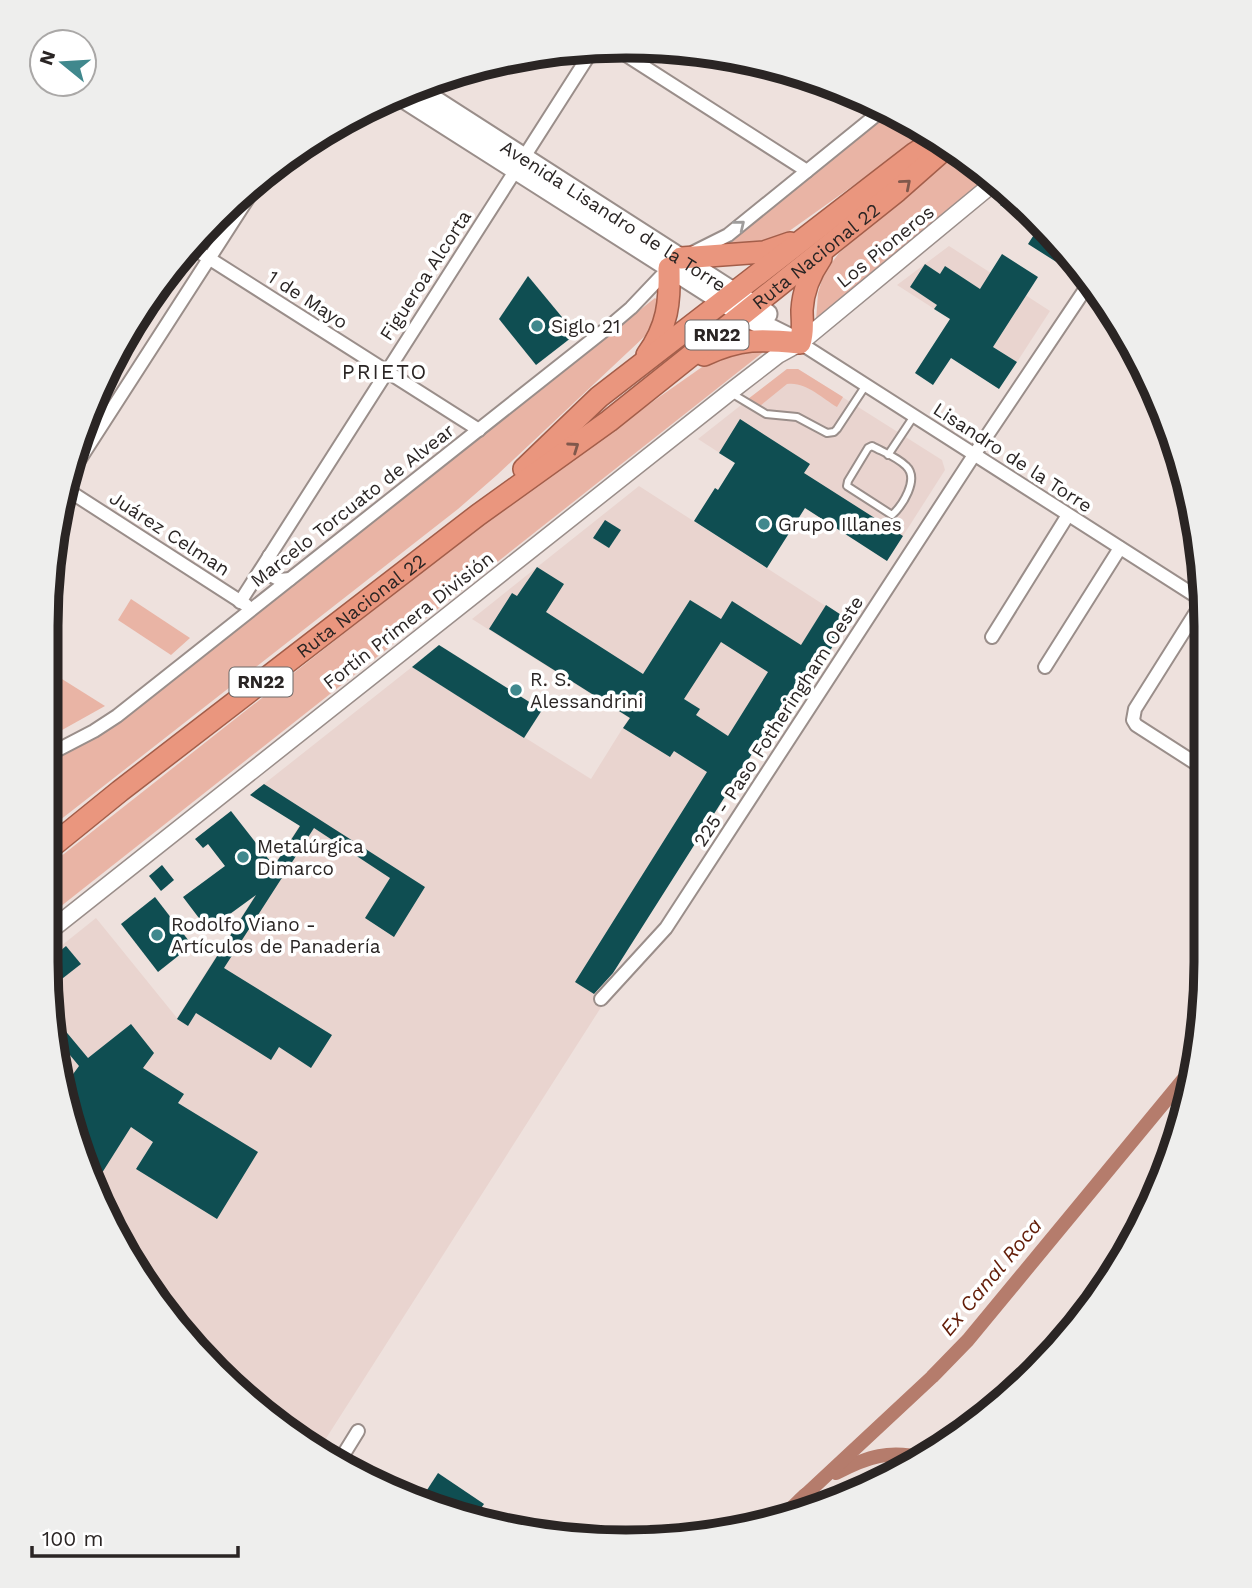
<svg xmlns="http://www.w3.org/2000/svg" width="1252" height="1588" font-family="'Work Sans',sans-serif">
  <rect width="100%" height="100%" fill="#eee1dd"/>
  <g fill="#e9d4cf">
    <path d="M949,246L1050,311L1017,362L897,285Z"/>
    <path d="M787,369H798L942,460L945,470L887,561L698,439Z"/>
    <path d="M639,486L849,621L813,678L803,672L598,996L605,1001L318,1451L216,1373L123,1253L65,1113L46,958L96,918L177,1018L308,812L264,784L412,667L591,779L629,718L472,619Z"/>
  </g>
  <g fill="#e9b4a5">
    <path d="M890,110L927,133L778,239L764,246H726L729,241Z"/>
    <path d="M954,150L979,165L992,178L816,321L818,293L824,273L839,253L916,186Z"/>
    <path d="M655,298C657,300 659,301 659,303C661,310 649,332 644,337L497,475L458,509L46,831V764L109,730Z"/>
    <path d="M771,346L46,918V868L517,497L712,360Z"/>
    <path d="M787,369H798L843,397L837,407C822,398 805,381 787,384L760,406L748,399Z"/>
    <path d="M131,599L190,638L171,655L118,620Z"/>
    <path d="M46,669L105,706L46,739Z"/>
  </g>
  <g fill="none" stroke-linecap="round" stroke-linejoin="round">
    <g stroke="#b57c6c" stroke-width="14">
      <path d="M836,1473C869,1456 888,1450 925,1458"/>
      <path d="M800,1500L932,1377L968,1340L1196,1064"/>
      <path d="M776,1523L805,1495"/>
    </g>
  </g>
  <g fill="#0f4e52" fill-rule="evenodd">
    <path d="M1012,196L1062,243L1075,261L1069,270L1028,244L1037,230L1000,205Z"/>
    <path d="M1002,254L1038,277L993,347L1017,362L999,389L951,358L933,385L915,373L950,319L934,309L937,305L910,287L925,264L940,274L945,266L980,289Z"/>
    <path d="M528,276L576,334L536,365L499,319Z"/>
    <path d="M740,419L810,464L804,473L903,536L887,561L805,508L767,568L694,521L715,488L718,490L735,463L719,453Z"/>
    <path d="M605,520L621,530L609,548L593,538Z"/>
    <path d="M537,567L564,584L546,612L643,674L690,600L721,619L732,601L801,645L826,605L849,620L813,678L804,672L613,973L594,994L575,982L707,772L674,751L670,757L623,728L630,718L489,629L512,593L517,596ZM721,642L768,672L728,736L696,715L700,709L684,699Z"/>
    <path d="M439,645L542,710L524,738L412,667Z"/>
    <path d="M264,784L425,887L394,937L365,918L390,878L314,828L224,968L332,1035L311,1068L279,1047L271,1060L196,1013L188,1026L177,1019L256,895L208,930L183,897L225,866L208,844L203,848L195,839L231,811L274,866L300,826L250,795Z"/>
    <path d="M162,865L174,880L161,891L149,876Z"/>
    <path d="M155,897L192,945L158,972L121,924Z"/>
    <path d="M66,946L81,964L49,989L46,963Z"/>
    <path d="M53,1016L88,1058L131,1024L154,1053L143,1068L184,1094L178,1103L258,1152L217,1219L136,1169L153,1142L131,1127L95,1184L65,1113L61,1077L68,1081L79,1066L55,1037Z"/>
    <path d="M438,1473L484,1504L472,1521L427,1490Z"/>
  </g>
  <g fill="none" stroke-linecap="round" stroke-linejoin="round">
    <defs>
      <g id="service">
        <path d="M731,393L766,414L797,417L827,433L834,432L837,429L866,385"/>
        <path d="M872,446C883,452 897,457 906,466C920,479 902,506 892,515L847,486L848,481L868,448Z"/>
        <path d="M888,455L914,416"/>
      </g>
      <g id="minor">
        <path d="M615,48L807,171"/>
        <path d="M188,245L479,430"/>
        <path d="M694,252L728,235L886,107"/>
        <path d="M800,343L1205,602"/>
        <path d="M69,476L252,192"/>
        <path d="M66,489L246,605"/>
        <path d="M269,556L267,565L272,576L280,580L290,579"/>
        <path d="M1203,601L1135,709L1133,720L1136,725L1206,770"/>
        <path d="M240,602L593,49"/>
        <path d="M992,637L1068,515"/>
        <path d="M1045,667L1120,548"/>
        <path d="M46,756L94,731L117,716L611,325L631,308L669,268"/>
        <path d="M601,999L666,928L974,455L1090,282"/>
        <path d="M337,1465L358,1431"/>
      </g>
      <path id="tertiary" d="M46,934L730,392L778,355L800,343L996,181"/>
      <g id="secondary">
        <path id="s1" d="M415,88L767,314"/>
        <path d="M399,95L749,318L793,340"/>
      </g>
      <g id="trunk">
        <path d="M681,258L764,252L790,243"/>
        <path d="M647,355C668,326 670,302 669,268"/>
        <path d="M704,355C741,338 761,339 800,343C804,331 802,322 802,310C803,290 810,274 821,258"/>
        <path d="M524,469L599,397L915,153L937,139"/>
        <path id="s2" d="M46,851L120,791L478,515L609,421L897,191L948,146"/>
      </g>
    </defs>
    <use href="#service" stroke="#9a8e8a" stroke-width="10"/>
    <use href="#minor" stroke="#9a8e8a" stroke-width="16"/>
    <use href="#tertiary" stroke="#9a8e8a" stroke-width="19"/>
    <use href="#secondary" stroke="#9a8e8a" stroke-width="23"/>
    <use href="#trunk" stroke="#a35e4a" stroke-width="24"/>
    <use href="#service" stroke="#fff" stroke-width="6"/>
    <use href="#minor" stroke="#fff" stroke-width="12"/>
    <use href="#tertiary" stroke="#fff" stroke-width="16"/>
    <use href="#secondary" stroke="#fff" stroke-width="19"/>
    <use href="#trunk" stroke="#ea967e" stroke-width="21"/>
  </g>
  <defs><path id="oneway-chevron" d="M-2-3.5L2.5 0L-2 3.5" fill="none" stroke-width="1.6" stroke-linecap="round" stroke-linejoin="round" transform="scale(1.75)"/></defs>
  <g stroke="#80584c">
    <use href="#oneway-chevron" transform="translate(906 184) rotate(-41)"/>
    <use href="#oneway-chevron" transform="translate(574 447) rotate(-35)"/>
  </g>
  <use stroke="#9f9d9c" href="#oneway-chevron" transform="translate(740 225) rotate(-39)"/>
  <g fill="#40888d" stroke="#fff" stroke-width="2.5">
    <circle cx="537" cy="326" r="7"/>
    <circle cx="764" cy="524" r="7"/>
    <circle cx="516" cy="690" r="7"/>
    <circle cx="243" cy="857" r="7"/>
    <circle cx="157" cy="935" r="7"/>
  </g>
  <g text-anchor="middle" stroke-width="7" stroke-linejoin="round" paint-order="stroke">
    <g fill="#fff" stroke="#6a6666" stroke-width="2">
      <rect x="685.5" y="320.5" width="63" height="29" rx="5"/>
      <rect x="229.5" y="667.5" width="63" height="29" rx="5"/>
    </g>
    <g font-size="18" font-weight="bold" fill="#2a2524">
      <text x="717" y="341">RN22</text>
      <text x="261" y="688">RN22</text>
    </g>
    <g font-size="19" fill="#2a2524" stroke="#fff">
      <text dy="7" stroke="none"><textPath href="#s1" startOffset="236">Avenida Lisandro de la Torre</textPath></text>
      <text transform="translate(885 246) rotate(-39)" y="7">Los Pioneros</text>
      <text dy="7" stroke="none"><textPath href="#s2" startOffset="973">Ruta Nacional 22</textPath></text>
      <text transform="translate(425 275) rotate(-57)" y="7">Figueroa Alcorta</text>
      <text transform="translate(308 299) rotate(33)" y="7">1 de Mayo</text>
      <text transform="translate(1013 457) rotate(33)" y="7">Lisandro de la Torre</text>
      <text transform="translate(352 505) rotate(-38)" y="7">Marcelo Torcuato de Alvear</text>
      <text transform="translate(170 533) rotate(33)" y="7">Juárez Celman</text>
      <text dy="7" stroke="none"><textPath href="#s2" startOffset="399">Ruta Nacional 22</textPath></text>
      <text transform="translate(408 620) rotate(-38)" y="7">Fortín Primera División</text>
      <text transform="translate(778 721) rotate(-57)" y="7">225 - Paso Fotheringham Oeste</text>
    </g>
    <g font-size="19" fill="#2a2524" stroke="#fff" text-anchor="start">
      <text x="551" y="333">Siglo 21</text>
      <text x="778" y="531">Grupo Illanes</text>
      <text x="530" y="686">R. S.<tspan x="530" dy="22">Alessandrini</tspan></text>
      <text x="257" y="853">Metalúrgica<tspan x="257" dy="22">Dimarco</tspan></text>
      <text x="171" y="931">Rodolfo Viano -<tspan x="171" dy="22">Artículos de Panadería</tspan></text>
    </g>
    <g font-size="21" letter-spacing="2" fill="#2a2524" stroke="#fff">
      <text x="385" y="379">PRIETO</text>
    </g>
    <g font-size="21" font-style="italic" fill="#631d08" stroke="#fff">
      <text transform="translate(991 1277) rotate(-50)" y="7">Ex Canal Roca</text>
    </g>
  </g>
  <path d="M0 0H1252V1588H0ZM626 58H626A568 568 0 0 1 1194 626V962A568 568 0 0 1 626 1530H626A568 568 0 0 1 58 962V626A568 568 0 0 1 626 58Z" fill="#eeeeed" fill-rule="evenodd"/>
  <path fill="none" stroke="#2a2524" stroke-width="9" d="M626 58H626A568 568 0 0 1 1194 626V962A568 568 0 0 1 626 1530H626A568 568 0 0 1 58 962V626A568 568 0 0 1 626 58Z"/>
  <g transform="translate(63 63) rotate(288)"><circle r="33" fill="#ffffff" stroke="#aaa8a7" stroke-width="2"/>
  <path d="M0-5L12 26L0 18L-12 26Z" fill="#40888d"/>
  <text y="-10" font-size="19" font-weight="bold" text-anchor="middle" fill="#2a2524">N</text>
  </g>
  <path d="M32 1546v10h206v-10" fill="none" stroke="#2a2524" stroke-width="3.5"/>
  <text x="42" y="1546" font-size="21" fill="#2a2524" stroke="#ffffff" stroke-width="5" paint-order="stroke">100 m</text>
</svg>
